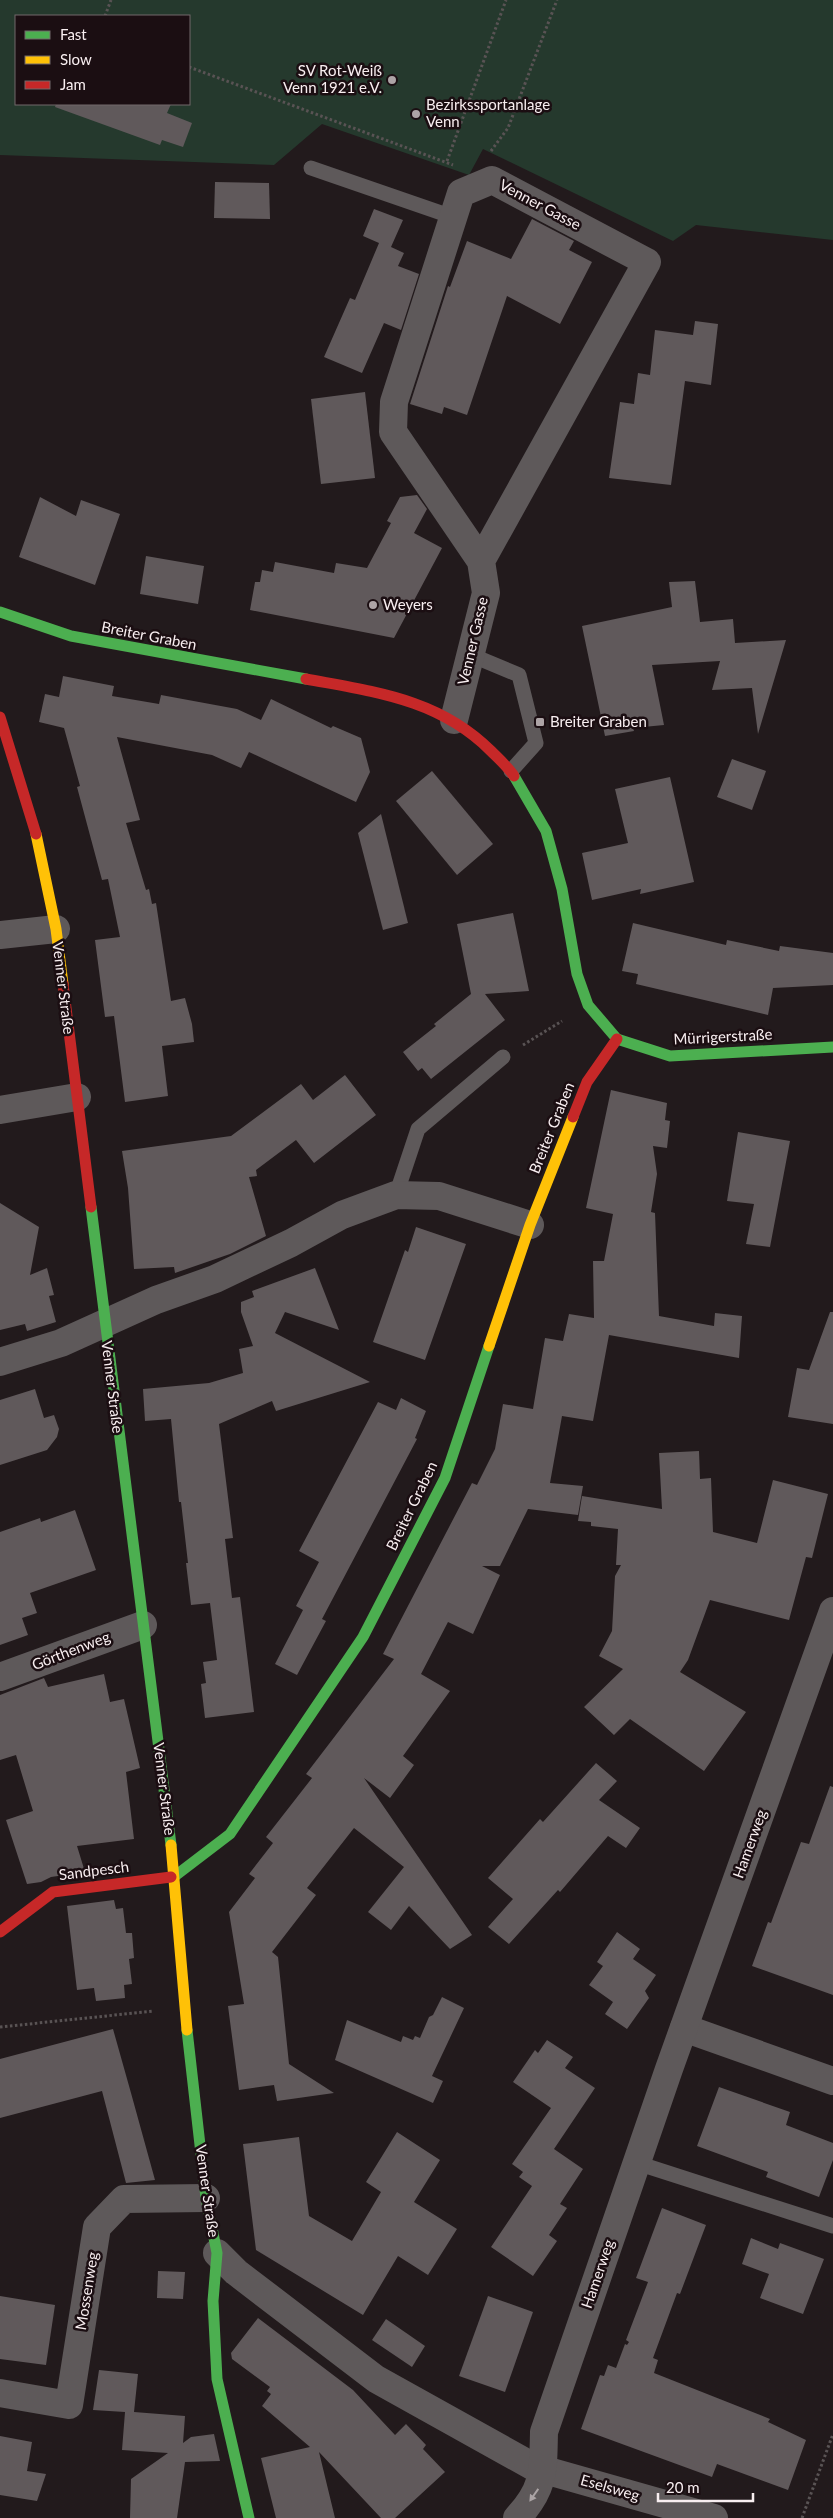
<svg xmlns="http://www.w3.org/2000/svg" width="833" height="2518" font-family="Lato,sans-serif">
  <rect width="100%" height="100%" fill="#221a1c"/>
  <path fill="#25392d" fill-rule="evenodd" d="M0,0H833V240L696,225L673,241L483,149L469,175L322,124L274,165L0,155ZM16,16H189V104H16Z"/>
  <g fill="#60595b">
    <path d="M56,104H171L167,113L192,123L183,147L162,140L160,145L55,107Z"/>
    <path d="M215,182L269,183L270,219L214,218Z"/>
    <path d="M374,209L403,220L391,247L404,253L398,266L419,274L401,330L384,323L362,373L324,357L350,298L355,300L379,243L363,236Z"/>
    <path d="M532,219L574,241L569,250L592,262L560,324L507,296L467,415L444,407L442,414L410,404L448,286L450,287L467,241L511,259Z"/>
    <path d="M695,321L718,324L711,385L685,381L671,485L609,478L620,402L634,404L638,373L650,375L655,330L693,335Z"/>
    <path d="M365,392L375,478L321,484L311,399Z"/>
    <path d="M417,495L427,509L414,533L442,548L394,638L250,610L255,582H260L262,570L273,572L275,562L334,573L336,563L367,568L391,523L387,521L400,497Z"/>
    <path d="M40,497L76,516L81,500L120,514L95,585L19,557Z"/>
    <path d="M146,556L204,566L198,604L140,594Z"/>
    <path d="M695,581L700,622L733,619L735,643L786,640L758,734L752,688L712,690L720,661L652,665L664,725L633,728L634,731L605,736L582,626L672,607L669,582Z"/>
    <path d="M63,676L114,686L112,696L159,704L161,695L237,709L261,720L271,699L331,728L333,726L361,738L370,772L356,802L249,752L241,768L212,755L117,737L140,820L126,823L146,890L149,889L152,904L156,903L171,1001L185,998L192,1024L194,1042L162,1046L168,1096L125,1102L114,1016L105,1017L95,940L120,937L108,879L102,880L77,787L80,786L64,728L39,722L45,694L59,697Z"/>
    <path d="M732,759L766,771L752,810L717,797Z"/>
    <path d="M432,771L493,844L457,875L396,801Z"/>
    <path d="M670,777L694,882L640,894L641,889L592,900L582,853L628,843L615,789Z"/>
    <path d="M381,814L408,923L383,930L358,833Z"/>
    <path d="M513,913L529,991L485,994L505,1020L431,1079L422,1068L418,1071L403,1052L436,1026L434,1024L471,994L457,924Z"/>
    <path d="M633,923L726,945L727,940L779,951L780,946L833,953V985L773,988L768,1015L636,984L638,974L622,971Z"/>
    <path d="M345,1075L376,1115L314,1163L296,1140L256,1170L257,1176L249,1177L266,1236L230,1254L175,1273L174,1267L134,1269L128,1188L122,1151L231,1136L301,1084L313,1100Z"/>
    <path d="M611,1090L667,1103L665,1120L670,1121L667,1148L653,1146L657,1174L651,1212L655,1213L659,1316L714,1326L715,1313L742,1316L739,1358L609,1335L593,1421L562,1416L550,1483L583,1486L578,1515L528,1509L500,1566H482L500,1575L473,1634L448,1622L421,1674L450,1691L403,1756L414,1765L390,1798L364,1778L472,1935L450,1949L409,1906L391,1930L368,1912L404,1867L354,1828L307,1888L316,1895L272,1952L278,1957L289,2064L334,2093L277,2101L274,2085L239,2090L228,2006L244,2004L229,1912L255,1878L249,1874L273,1843L266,1837L312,1778L306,1774L394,1659L383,1654L472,1483L477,1485L495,1449L503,1404L533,1409L545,1338L563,1341L569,1314L594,1318L593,1261H604L613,1214L586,1208Z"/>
    <path d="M738,1132L790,1141L770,1247L746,1244L754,1204L727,1201Z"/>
    <path d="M0,1203L39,1227L30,1275L47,1268L54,1295L49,1296L56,1322L27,1331L25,1324L0,1330Z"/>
    <path d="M416,1227L466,1244L425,1360L373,1342L405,1250L408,1252Z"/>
    <path d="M315,1268L339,1330L285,1312L275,1333L370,1382L276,1411L272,1401L219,1424L233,1538L225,1539L232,1598L240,1597L254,1712L205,1718L201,1684L206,1683L203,1662L217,1660L210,1603L191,1605L186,1563H188L181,1502H179L171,1419L145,1421L143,1389L209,1383L243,1373L239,1349L253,1346L241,1312V1302L254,1297L252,1291Z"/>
    <path d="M830,1312H833V1424L788,1417L797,1368L809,1370Z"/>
    <path d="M35,1389L44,1418L54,1415L59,1429L57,1437L47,1450L0,1465V1400Z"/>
    <path d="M401,1398L426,1411L415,1438L417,1439L322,1619L326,1621L297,1675L275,1664L303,1610L296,1606L319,1562L299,1551L378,1402L396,1410Z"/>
    <path d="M699,1451L700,1479L711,1478L713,1532L757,1543L773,1480L828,1494L812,1558L806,1557L789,1620L710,1600L688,1660L680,1672L746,1712L704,1771L630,1719L614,1735L584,1707L623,1669L599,1656L612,1631L615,1576L621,1565H616L618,1529L591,1526V1522L578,1521L582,1496L662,1509L659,1453Z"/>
    <path d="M75,1510L96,1570L30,1593L37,1613L22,1618L28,1635L0,1645V1532L40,1518L41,1522Z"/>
    <path d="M104,1674L110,1702L124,1699L140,1768L126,1772L134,1839L77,1846L85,1872L51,1877L41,1882L27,1884L6,1820L33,1811L16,1755L0,1760V1695L44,1678L48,1687Z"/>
    <path d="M596,1763L617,1781L599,1800L640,1828L626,1848L608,1836L560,1892L558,1890L509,1944L488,1927L513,1899L488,1878L540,1819L543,1822Z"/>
    <path d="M830,1786L833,1787V1995L752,1966L768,1922L771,1923L801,1842L809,1844Z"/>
    <path d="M114,1900L116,1909L123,1908L126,1933H132L134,1958L129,1959L132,1984L124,1985L125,1998L96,2001L94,1988L77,1990L67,1906Z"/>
    <path d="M617,1932L640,1949L633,1959L656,1975L645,1991L649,1998L627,2029L605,2014L613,2002L589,1985L603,1966L597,1962Z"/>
    <path d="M442,1997L464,2008L432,2076L443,2081L433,2103L335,2060L347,2020L401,2042L403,2036L413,2040L415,2036L420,2038L429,2017L433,2015Z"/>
    <path d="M113,2029L131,2093L155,2180L126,2183L102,2091L0,2118V2059Z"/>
    <path d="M547,2040L573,2057L565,2068L595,2088L554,2149L583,2169L560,2204L567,2208L549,2235L557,2241L533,2276L491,2247L532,2186L519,2177L523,2172L512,2164L551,2108L513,2082L535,2050L538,2053Z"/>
    <path d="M719,2087L790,2112L786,2125L833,2143V2160L819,2197L766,2177L768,2172L697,2146Z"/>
    <path d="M397,2132L440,2160L414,2202L457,2229L428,2275L398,2256L363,2315L256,2250L243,2144L299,2137L309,2216L352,2241L381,2192L366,2182Z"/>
    <path d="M662,2208L706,2225L680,2294L677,2293L653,2358L658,2360L654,2373L770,2419L768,2422L806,2440L788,2490L717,2464L712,2477L581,2429L600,2375L604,2376L608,2365L616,2368L625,2344L627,2345L629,2342L626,2340L648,2282L636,2278Z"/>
    <path d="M751,2238L778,2249L780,2243L824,2259L803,2314L760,2298L769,2274L742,2264Z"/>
    <path d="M158,2271L185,2272L183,2299L157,2298Z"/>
    <path d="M0,2296L55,2305L46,2365L0,2359Z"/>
    <path d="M488,2296L533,2312L505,2392L459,2376Z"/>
    <path d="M258,2318L353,2390L395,2435L406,2424L426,2445L423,2449L445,2472L395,2518H381L319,2452L335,2518H276L261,2458L310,2447L262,2406L271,2394L267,2391L270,2387L232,2359L231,2353Z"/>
    <path d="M386,2319L425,2346L412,2367L372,2340Z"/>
    <path d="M99,2370L138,2374L134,2412L185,2416L183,2443L191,2437L214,2434L220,2461L185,2462L177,2518H130L131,2479L168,2453L122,2450L125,2412L93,2410Z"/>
    <path d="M0,2436L32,2442L27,2471L46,2474L37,2501L0,2495Z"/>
  </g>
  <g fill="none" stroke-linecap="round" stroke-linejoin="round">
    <g stroke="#595354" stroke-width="3" stroke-dasharray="2.5 2.5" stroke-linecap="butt">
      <path d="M105,16L111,0"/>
      <path d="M189,67L453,165"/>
      <path d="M491,151L508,128L557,0"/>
      <path d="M447,161L506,0"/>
      <path d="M523,1045L562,1021"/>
      <path d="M0,2027L154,2011"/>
      <path d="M802,2518L833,2434"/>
    </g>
    <g stroke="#5e595a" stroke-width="15">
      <path d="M311,168L453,217"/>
      <path d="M471,655L519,675L536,743L511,771"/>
      <path d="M396,1195L418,1129L503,1057"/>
      <path d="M637,2163L833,2226"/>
    </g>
    <g stroke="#5e595a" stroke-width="28">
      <path d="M454,720L486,593L481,561L647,262L492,180L461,193L394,402L393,432L481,561"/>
      <path d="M0,935L56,929"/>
      <path d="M0,1110L77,1097"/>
      <path d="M0,1362L61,1343L156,1300L215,1279L291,1243L342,1215L396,1195L439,1196L530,1225"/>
      <path d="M0,1677L143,1625"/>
      <path d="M684,2028L833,2081"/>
      <path d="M217,2253L236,2272L376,2379L534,2467L714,2518"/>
      <path d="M0,2393L69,2405L97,2227L124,2199L206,2198"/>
      <path d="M517,2518C545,2488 543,2471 544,2432L669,2069L833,1611"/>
    </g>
    <g stroke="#4caf50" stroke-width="11">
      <path d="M0,612L71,636L306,679"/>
      <path d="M514,776L546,831L562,889L577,974L588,1005L617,1039"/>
      <path d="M617,1039L670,1056L833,1047"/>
      <path d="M91,1207L171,1845"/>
      <path d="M171,1877L175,1876L230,1834L363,1637L445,1478L489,1346"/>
      <path d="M187,2030L206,2198L217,2253L213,2301L217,2379L249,2518"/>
    </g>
    <g stroke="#ffc107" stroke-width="11">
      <path d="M36,834L56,929L63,984"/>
      <path d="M489,1346L530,1225L573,1117"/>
      <path d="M171,1845L187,2030"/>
    </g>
    <g stroke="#c62828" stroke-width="11">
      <path d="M306,679C375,692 439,699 491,751C499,759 508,767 514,776"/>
      <path d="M0,717L36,834"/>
      <path d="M63,984L91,1207"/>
      <path d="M573,1117L587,1082L617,1039"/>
      <path d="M0,1932L53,1892L171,1877"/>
    </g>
  </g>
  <defs><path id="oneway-solid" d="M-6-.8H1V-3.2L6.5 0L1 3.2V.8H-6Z" transform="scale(1.25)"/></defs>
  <use fill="#aba4a5" href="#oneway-solid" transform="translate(534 2495) rotate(125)"/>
  <g fill="#ada4a6" stroke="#1b0e12" stroke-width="2">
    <circle cx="392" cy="80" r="5"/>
    <circle cx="416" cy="114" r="5"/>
    <circle cx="373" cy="605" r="5"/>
    <rect x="535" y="717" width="10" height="10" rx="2.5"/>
  </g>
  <g text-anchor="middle" stroke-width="5" stroke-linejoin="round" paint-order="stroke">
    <g font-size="15" fill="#f8eef0" stroke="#1b0e12" text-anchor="start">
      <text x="382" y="76" text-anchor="end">SV Rot-Weiß<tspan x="382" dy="17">Venn 1921 e.V.</tspan></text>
      <text x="426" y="110">Bezirkssportanlage<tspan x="426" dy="17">Venn</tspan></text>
      <text x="383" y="610">Weyers</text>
      <text x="550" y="727">Breiter Graben</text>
    </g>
    <g font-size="15" fill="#f8eef0" stroke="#1b0e12">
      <text transform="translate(540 205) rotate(28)" y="5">Venner Gasse</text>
      <text transform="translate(149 636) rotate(11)" y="5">Breiter Graben</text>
      <text transform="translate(473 641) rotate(-77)" y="5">Venner Gasse</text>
      <text transform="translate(63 988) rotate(83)" y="5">Venner Straße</text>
      <text transform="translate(723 1037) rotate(-3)" y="5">Mürrigerstraße</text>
      <text transform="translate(552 1128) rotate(-68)" y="5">Breiter Graben</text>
      <text transform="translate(112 1387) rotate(83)" y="5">Venner Straße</text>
      <text transform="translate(412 1506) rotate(-64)" y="5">Breiter Graben</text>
      <text transform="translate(71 1651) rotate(-21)" y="5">Görthenweg</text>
      <text transform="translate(164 1789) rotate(83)" y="5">Venner Straße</text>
      <text transform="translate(750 1844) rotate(-70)" y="5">Hamerweg</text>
      <text transform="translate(94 1871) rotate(-7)" y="5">Sandpesch</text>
      <text transform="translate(207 2191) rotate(82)" y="5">Venner Straße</text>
      <text transform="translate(598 2274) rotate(-71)" y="5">Hamerweg</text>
      <text transform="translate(87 2291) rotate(-81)" y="5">Mossenweg</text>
      <text transform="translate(610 2488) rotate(16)" y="5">Eselsweg</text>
    </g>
  </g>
  <rect x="15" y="15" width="175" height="90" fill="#1b0e12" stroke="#73686b"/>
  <rect x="25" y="31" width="25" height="8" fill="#4caf50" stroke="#73686b"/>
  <text x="60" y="40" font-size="15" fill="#f8eef0">Fast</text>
  <rect x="25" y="56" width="25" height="8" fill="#ffc107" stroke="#73686b"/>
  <text x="60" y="65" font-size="15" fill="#f8eef0">Slow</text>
  <rect x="25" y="81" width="25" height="8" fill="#c62828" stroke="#73686b"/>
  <text x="60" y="90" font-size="15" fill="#f8eef0">Jam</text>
  <path d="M658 2493v8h95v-8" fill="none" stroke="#f8eef0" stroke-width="2.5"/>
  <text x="666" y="2493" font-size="15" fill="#f8eef0" stroke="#1b0e12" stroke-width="4" paint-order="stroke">20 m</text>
</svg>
